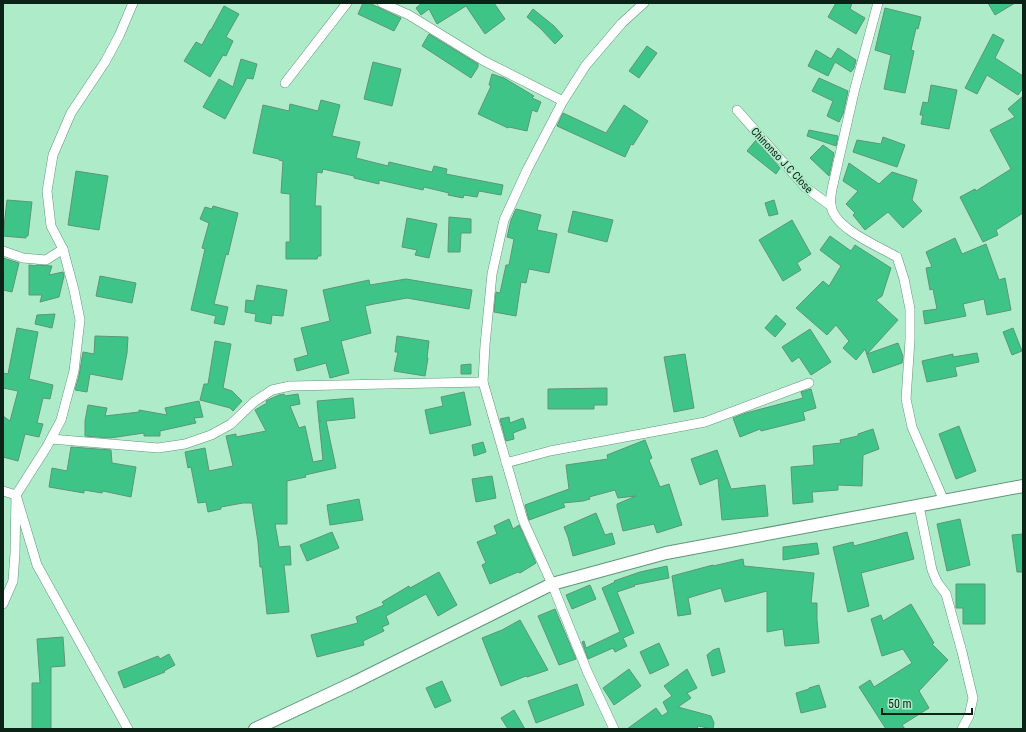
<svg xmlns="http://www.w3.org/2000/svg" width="1026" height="732" font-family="'Roboto Condensed',sans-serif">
  <rect width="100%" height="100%" fill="#aeebc8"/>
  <g fill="#3fc488" stroke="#5c9676">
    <path d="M363,3H369L401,18L394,31L358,14Z"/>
    <path d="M422,3H494L505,19L485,34L466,6L437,24L429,9L421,15L416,8Z"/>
    <path d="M836,3H852L850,9L865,18L856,34L828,17Z"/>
    <path d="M988,3H1015L995,15Z"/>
    <path d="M224,6L239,14L226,37L233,41L226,56L223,55L210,77L184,61L196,42L202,45L210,30H211Z"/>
    <path d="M885,8L921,17L918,29L916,28L911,50L914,51L905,93L884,89L891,55L875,50Z"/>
    <path d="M533,9L554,26L563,36L555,44L541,29L527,17Z"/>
    <path d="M429,34L478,64V67L471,78L422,46Z"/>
    <path d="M993,34L1004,40L995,58L1023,76V88L1018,95L987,75L977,94L965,88Z"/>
    <path d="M647,46L657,53L639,78L629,71Z"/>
    <path d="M838,48L856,60L854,68L851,72L835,62L828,76L808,66L816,50L831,59Z"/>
    <path d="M241,59L257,64L253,79L247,78L225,119L203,107L219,79L233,87Z"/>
    <path d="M373,62L401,69L392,106L364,99Z"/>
    <path d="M492,74L504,78L534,96L532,98L541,102L537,112L532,110L527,131L509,127L508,128L478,114L491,86L489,85Z"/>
    <path d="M819,78L848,91L843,114L839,122L827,116L833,101L812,91Z"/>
    <path d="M931,85L957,90L949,129L921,124L923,115H920L923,102L928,103Z"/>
    <path d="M1023,96V213L996,230L998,235L983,242L960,197L975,189L976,191L1011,169L990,130L1015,117L1008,109Z"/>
    <path d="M321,100L340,105L332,136L360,142L356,158L388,166L389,162L432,172L434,166L447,169L446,174L503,185L501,195L479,191L477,197L464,195L463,198L448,195L449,193L424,187L423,190L379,180V184L354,178V176L323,169L322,173L317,172L315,206H321V256H318L317,259H286V242H290V194L281,193L283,161L279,160V159L253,153L263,105L289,111L290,104L318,111Z"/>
    <path d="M624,105L648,121L633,145L631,144L625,157L557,126L563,113L606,133Z"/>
    <path d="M809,130L838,136L836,146L807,136Z"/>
    <path d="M883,137L905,145L897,167L853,152L857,140L881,144Z"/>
    <path d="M756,140L780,168L776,174L747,151Z"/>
    <path d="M823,145L834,153L829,176L810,158Z"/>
    <path d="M849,163L879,184L892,172L917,180L912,200L922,211L903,228L888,212L865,230L853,215L855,213L846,204L858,191L843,181Z"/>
    <path d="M76,171L108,176L99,230L68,225Z"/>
    <path d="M7,200L32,202L28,236H26V238L3,236Z"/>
    <path d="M774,200L778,214L769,216L765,203Z"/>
    <path d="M213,206L238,213L228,255L226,254L214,304L228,307L224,325L214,323L216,316L191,310L205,249L202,248L209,223L200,219L205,207L212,209Z"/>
    <path d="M516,209L541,215L537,230L557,234L549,273L529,269L526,283L521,282L516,316L494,312L496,292L500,293L506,265H509L514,239L507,237L511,220Z"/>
    <path d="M573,211L613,220L607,242L568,232Z"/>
    <path d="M449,217L471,219V233H461L460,252H448Z"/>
    <path d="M407,218L437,224L429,258L415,255L417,250L402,247Z"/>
    <path d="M792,220L811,254L797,263L801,270L783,281L759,240Z"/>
    <path d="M830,236L851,251L855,245L891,268L882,296L876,300L898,320L867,354L898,343L903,356L902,363L873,373L865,349L856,360L843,348L849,341L836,325L827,335L796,308L823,281L829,286L841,266L820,250Z"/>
    <path d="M955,238L962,254L986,244L999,280L1005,278L1011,310L987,315L984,299L963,304L966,316L925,324L923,311L937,309L933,289L930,290L926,268L932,267L926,252Z"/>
    <path d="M3,258L19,263L12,292L3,290Z"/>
    <path d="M29,265L36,266V265L52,266L49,275L63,272L64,276L59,297L40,302L42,295H29Z"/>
    <path d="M100,276L136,283L132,303L96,296Z"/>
    <path d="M406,279L472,290L469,309L407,298L374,304L365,306L371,333L341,341L349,373L330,378L326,363L297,371L294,359L308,355L301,328L330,321L323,290L369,280L370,285Z"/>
    <path d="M257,285L287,290L283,316L272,315L271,324L255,321L256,314L245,312L246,300L254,301Z"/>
    <path d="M55,314L52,328L35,324L37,315Z"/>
    <path d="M776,315L786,324L775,337L765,328Z"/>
    <path d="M17,328L38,332L29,379L53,385L50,399L43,398L37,423L43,424L39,437L25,434L18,461L3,457V416L10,421L18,391L3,388V373L8,374Z"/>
    <path d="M1013,328L1022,351L1012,355L1003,332Z"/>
    <path d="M810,329L831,362L811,375L799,357L792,362L782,347Z"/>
    <path d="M95,336L128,337L127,353L122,380L90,374L87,392L75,390L79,376L83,352L94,354Z"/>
    <path d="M397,336L429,341L427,358H428L425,376L394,371L398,352H395Z"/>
    <path d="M215,341L231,344L223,388L232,391L242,401L233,411L230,408L200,400L204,384H208Z"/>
    <path d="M977,353L979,362L955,367L957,376L927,382L922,361L953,354V357Z"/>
    <path d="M685,354L694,408L674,412L664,357Z"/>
    <path d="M471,364V374H461V365Z"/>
    <path d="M607,388V405H594V409H548V389Z"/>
    <path d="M811,389L816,408L803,412L805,420L761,431L760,429L740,437L733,418L746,413L803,398L801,392Z"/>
    <path d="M464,392L471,425L430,434L425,410L443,406L441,397Z"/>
    <path d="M284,394L285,396L298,394L300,404L290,406L299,428L305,426L313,462L323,460L319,422L321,421L319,422L317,401L353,398L355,418L326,421L336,468L305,475L306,477L287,481V524H275L279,547L290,546L291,565H284L289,612L267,614L262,567H260L258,542L252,503H243L221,507V509L208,512L206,502L198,503L191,467L188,468L185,452L205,448L209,471L233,466L226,436L236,434V437L266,431L255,410L267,403L266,401L270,399L279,395Z"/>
    <path d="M199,401L203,417L194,418L196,423L160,431V436H144V433L110,438L85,436V421L88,405L107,408L105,416L139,412V410L167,415L165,408Z"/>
    <path d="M509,417L510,423L523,418L526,428L513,433L514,439L506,441L500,419Z"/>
    <path d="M959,426L976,471L956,479L939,434Z"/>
    <path d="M873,429L879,449L863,455L862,486L838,485V490L812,492L813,502L793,504L791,467L814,465L813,446L841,443L840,440L858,436V434Z"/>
    <path d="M645,440L652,458L649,460L660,487L669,484L682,525L657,533L654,524L623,531L617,507V504L636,496L618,498L615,490L589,497L590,499L583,501L563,503L565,507L529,520L525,505L569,489L566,465L608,459L607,455Z"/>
    <path d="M483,442L486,452L474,456L472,445Z"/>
    <path d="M71,447L111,450L112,463L136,467L131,497L103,491L102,493L84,490V493L49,487L52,468L67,471Z"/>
    <path d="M717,450L731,489L765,485L768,516L722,520L718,478L700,485L691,459Z"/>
    <path d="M492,476L496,498L476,502L472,479Z"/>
    <path d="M359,499L363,520L330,525L327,505Z"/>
    <path d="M596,513L605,535L612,533L615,544L573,556L568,537L564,527Z"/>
    <path d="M509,519L513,529L519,525L536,563L520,573L518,572L490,584L482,565L486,563L477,542L497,534L494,526Z"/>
    <path d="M960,519L970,565L947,571L937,524Z"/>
    <path d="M332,532L339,548L307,561L300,545Z"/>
    <path d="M907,532L914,559L861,573L869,606L848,612L833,547L853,542L854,546Z"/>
    <path d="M1023,534V572H1017L1012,535Z"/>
    <path d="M817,543L819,554L783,560V547Z"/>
    <path d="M743,559L744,566L814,573L811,603H817V620L819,643L785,646L783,629L767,632V591L725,602L721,588L688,598L691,614L678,616L672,576L713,565V566Z"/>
    <path d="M667,566L669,578L634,585L635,586L617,592L634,633L623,638L627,646L615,652L613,648L588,659L582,642L584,641L586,648L620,632L602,588L615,582L614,581L640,572Z"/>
    <path d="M439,572L457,605L438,616L426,594L386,616L389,624L382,627L384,631L363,641L364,645L317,657L311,635L358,623L356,617L384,605L382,602L409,586L410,588Z"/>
    <path d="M956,584H985V624H963V608H956Z"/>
    <path d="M590,585L596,599L572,609L566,595Z"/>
    <path d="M911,604L934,643L932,644L948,660L919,691L929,708L902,725L905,729H886L859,687L870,680L874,687L912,663L903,649L882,656L871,619L881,615L883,621Z"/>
    <path d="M555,609L576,659L559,665L538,616Z"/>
    <path d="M520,620L548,670L527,677L526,676L501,686L482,638L502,630Z"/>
    <path d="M63,637L65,666L51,667V729H32V683H40L37,639Z"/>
    <path d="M659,643L669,665L650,674L640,652Z"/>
    <path d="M719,648L725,672L712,676L707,655L713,650Z"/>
    <path d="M169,654L175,665L164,671L165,672L124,688L118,672L158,656L160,659Z"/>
    <path d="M629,669L641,686L614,705L603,688Z"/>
    <path d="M687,669L697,688L687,693L691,698L678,707L711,716L714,723L713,729L698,726L697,729H627L656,708L662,716L668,712L663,702L672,696L664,686Z"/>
    <path d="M442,681L451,701L435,708L426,688Z"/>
    <path d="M577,684L584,705L536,723L528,701Z"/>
    <path d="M819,685L826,707L801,713L796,693L809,689V688Z"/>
    <path d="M514,710L525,729H508L501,718Z"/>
  </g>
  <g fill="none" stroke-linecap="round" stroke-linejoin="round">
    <defs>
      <g id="minor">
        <path d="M382,3L409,15L484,61L563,101"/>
        <path d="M878,3L855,88L832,189C831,194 830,200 831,205C833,228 878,246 897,257L904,279L910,309V340L906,399L912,427L944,501"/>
        <path d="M285,83L347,3"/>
        <path d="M737,110L805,187L831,206"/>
        <path d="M3,251L23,258L46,260L63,249"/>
        <path d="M51,439L158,448L185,444L211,435L231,424L254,402L272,390L290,386L483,382"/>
        <path d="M506,463L550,451L705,422L809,383"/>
        <path d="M3,491L16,495L37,565L128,729"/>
        <path d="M919,506L932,570L937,582L946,594L962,652L973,698L969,716L962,729"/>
        <path d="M3,604L13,581L15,553L16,495L46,448L61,420L74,371L80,320L74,290L63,249L51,226L47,191L53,155L71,113L105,62L119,36L133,3"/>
        <path d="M614,729L587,671L552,584L523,520L483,382L485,345L492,274L504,220L527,170L563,101L586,65L622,23L644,3"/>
      </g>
      <path id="tertiary" d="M255,729L353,683L552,584L666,553L1023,486"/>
    </defs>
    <use href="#minor" stroke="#5e9879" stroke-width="10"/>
    <use href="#tertiary" stroke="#5e9879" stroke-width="14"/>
    <use href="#minor" stroke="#fff" stroke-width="9"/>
    <use href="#tertiary" stroke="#fff" stroke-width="12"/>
  </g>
  <g text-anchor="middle" stroke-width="3.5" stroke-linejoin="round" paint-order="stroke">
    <g font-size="11" fill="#0b2317" stroke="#aeebc8">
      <text transform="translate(782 160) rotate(47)" y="4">Chinonso J.C Close</text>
    </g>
  </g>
  <rect width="1026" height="732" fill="none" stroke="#0b2317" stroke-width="8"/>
  <path d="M882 708v6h90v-6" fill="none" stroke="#0b2317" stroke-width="2"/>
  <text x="888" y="708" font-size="12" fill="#0b2317" stroke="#aeebc8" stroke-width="3" paint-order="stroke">50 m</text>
</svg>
